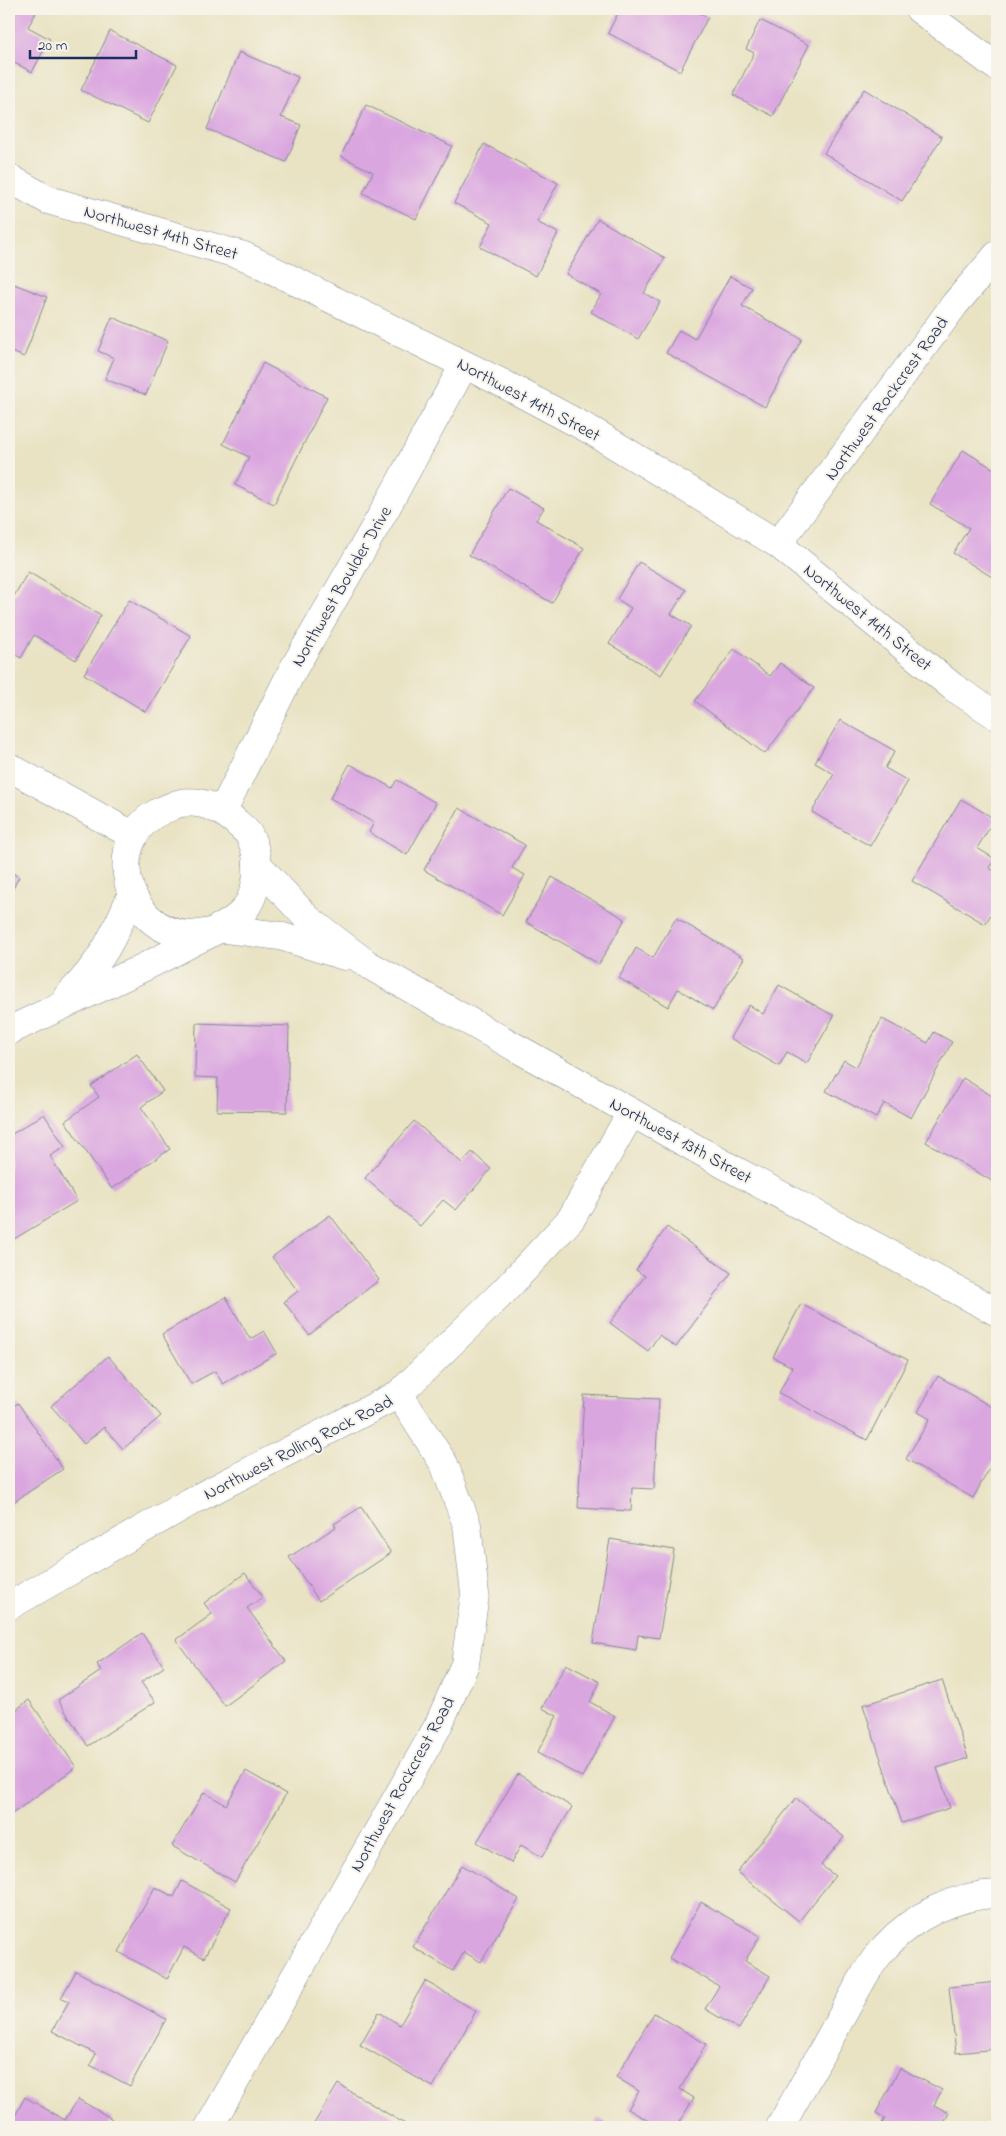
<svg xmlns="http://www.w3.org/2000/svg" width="1006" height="2136" font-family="'Indie Flower',sans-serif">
  <rect width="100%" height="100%" fill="#f7f3e8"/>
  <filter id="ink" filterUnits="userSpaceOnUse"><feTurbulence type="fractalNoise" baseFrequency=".02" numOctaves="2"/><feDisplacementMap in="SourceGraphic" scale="10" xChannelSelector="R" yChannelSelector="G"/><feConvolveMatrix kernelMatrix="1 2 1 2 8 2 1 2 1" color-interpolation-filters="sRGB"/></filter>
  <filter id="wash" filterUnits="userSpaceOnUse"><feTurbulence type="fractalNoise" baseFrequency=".0096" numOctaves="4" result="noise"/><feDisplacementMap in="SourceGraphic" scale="20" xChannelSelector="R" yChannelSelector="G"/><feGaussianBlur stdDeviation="1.12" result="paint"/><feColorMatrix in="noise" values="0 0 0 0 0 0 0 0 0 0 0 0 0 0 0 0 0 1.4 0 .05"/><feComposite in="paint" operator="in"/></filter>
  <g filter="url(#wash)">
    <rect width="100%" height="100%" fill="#e9e3c4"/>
    <g id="blocks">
      <g fill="#daa6e0">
        <path d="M9,9H38L28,27L50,39L32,72L9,60Z"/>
        <path d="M620,9H691L708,17L680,71L608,33Z"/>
        <path d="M760,20L809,45L773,116L733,95L754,53L746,49Z"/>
        <path d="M110,31L177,65L148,123L81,90Z"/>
        <path d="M239,52L298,77L281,117L301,125L286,162L207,129Z"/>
        <path d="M864,89L942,137L902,201L824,153Z"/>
        <path d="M366,105L452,146L416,219L363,193L373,172L341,156Z"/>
        <path d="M484,144L558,183L537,222L558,233L536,276L480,247L492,223L454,203Z"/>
        <path d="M598,219L665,258L644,293L660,302L638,339L591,312L601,294L566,274Z"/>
        <path d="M730,276L752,288L742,306L802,339L765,407L666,353L679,330L695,339Z"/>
        <path d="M9,282L47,297L24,357L9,351Z"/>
        <path d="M112,317L168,341L146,395L105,379L114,358L98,351Z"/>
        <path d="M263,363L327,397L274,504L235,485L249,457L223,444Z"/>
        <path d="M963,450L997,471V580L953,553L969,528L930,504Z"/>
        <path d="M508,488L544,508L536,520L584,548L552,603L469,555Z"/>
        <path d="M639,562L686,590L671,614L691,626L661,675L609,644L631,608L617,599Z"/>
        <path d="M28,572L101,615L76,660L34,635L21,658L9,651V593L14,596Z"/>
        <path d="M129,600L191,636L146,712L84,674Z"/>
        <path d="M734,649L770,676L780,663L814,688L765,754L695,701Z"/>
        <path d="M840,720L895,751L885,768L908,781L870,846L812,812L834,774L815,763Z"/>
        <path d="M350,764L392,788L397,780L436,803L407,855L369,832L374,823L330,798Z"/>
        <path d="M961,799L995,819L977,848L995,859L989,868L997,872V905L985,924L912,881Z"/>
        <path d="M459,808L525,845L512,868L525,875L502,915L424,870Z"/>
        <path d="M9,871L19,877L9,896Z"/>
        <path d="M552,877L625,919L599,964L526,922Z"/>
        <path d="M676,918L744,958L713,1010L678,989L668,1007L619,978L636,948L653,958Z"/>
        <path d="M779,985L834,1016L807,1063L787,1052L779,1066L730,1038L749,1005L763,1014Z"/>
        <path d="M882,1019L928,1043L934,1032L952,1042L911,1118L884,1103L876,1118L826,1091L844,1060L856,1067Z"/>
        <path d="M196,1023L289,1026L287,1112L217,1111L218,1078L195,1077Z"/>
        <path d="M137,1054L163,1091L141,1107L170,1149L112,1189L65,1121L99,1097L91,1086Z"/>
        <path d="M963,1078L997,1099V1184L926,1142Z"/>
        <path d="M44,1114L65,1147L50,1156L77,1201L9,1242V1136Z"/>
        <path d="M414,1121L462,1163L472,1152L491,1169L456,1210L443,1200L420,1226L365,1178Z"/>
        <path d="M330,1215L379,1280L309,1335L284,1302L298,1291L272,1257Z"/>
        <path d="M667,1227L731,1273L676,1347L659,1335L648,1351L610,1323L645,1276L636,1270Z"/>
        <path d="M226,1297L250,1339L264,1331L277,1353L223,1384L215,1371L191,1384L162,1334Z"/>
        <path d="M801,1304L908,1360L867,1440L779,1393L792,1367L773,1357Z"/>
        <path d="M108,1356L161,1416L123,1449L104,1427L84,1444L51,1406Z"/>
        <path d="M938,1376L997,1410V1455L973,1498L906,1459L930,1419L918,1412Z"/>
        <path d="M584,1395L659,1399L654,1489L632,1488L631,1511L578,1508Z"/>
        <path d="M18,1403L63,1469L9,1505V1409Z"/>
        <path d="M361,1507L391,1553L319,1601L289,1557L336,1527L334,1524Z"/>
        <path d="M610,1539L674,1550L659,1638L638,1635L636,1650L593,1643Z"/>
        <path d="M245,1573L263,1597L247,1608L286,1661L225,1706L176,1640L212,1614L204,1603Z"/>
        <path d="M142,1633L164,1667L141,1682L155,1702L88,1746L58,1700L101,1671L97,1664Z"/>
        <path d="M566,1664L600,1682L590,1702L615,1716L582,1777L537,1753L557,1716L542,1708Z"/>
        <path d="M942,1680L968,1758L937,1768L950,1808L902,1823L863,1705Z"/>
        <path d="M29,1700L76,1767L9,1816V1715Z"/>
        <path d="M246,1771L286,1794L235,1882L172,1846L204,1792L226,1805Z"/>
        <path d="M518,1774L572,1807L542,1857L521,1845L511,1863L477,1842Z"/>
        <path d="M796,1798L844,1837L821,1865L835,1876L799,1921L737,1872Z"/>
        <path d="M462,1865L519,1899L481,1962L464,1952L453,1971L413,1947Z"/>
        <path d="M182,1881L231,1908L204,1958L184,1947L167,1979L119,1952L155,1887L174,1897Z"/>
        <path d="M701,1902L760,1936L745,1961L770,1976L739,2029L705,2009L719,1986L669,1958Z"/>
        <path d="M76,1971L166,2019L130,2086L90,2065L96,2054L52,2031L69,2001L61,1998Z"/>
        <path d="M425,1981L476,2011L433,2087L360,2045L379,2012L400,2025Z"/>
        <path d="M997,1982V2049L956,2053L949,1987Z"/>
        <path d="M654,2013L706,2044L680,2089L694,2098L676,2127H659L628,2109L639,2091L616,2077Z"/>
        <path d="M900,2068L942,2090L934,2105L949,2113L942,2127H880L885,2118L876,2113Z"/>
        <path d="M338,2084L410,2127H312Z"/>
        <path d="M25,2097L65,2120L78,2099L112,2119L108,2127H9Z"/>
        <path d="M598,2119L613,2127H593Z"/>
      </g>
    </g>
  </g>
  <g filter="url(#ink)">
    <use href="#blocks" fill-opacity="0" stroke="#828991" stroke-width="1"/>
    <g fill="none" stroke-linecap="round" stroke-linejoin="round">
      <defs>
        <g id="minor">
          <path d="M919,9L997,67"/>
          <path d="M9,178L48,200L244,256L502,383L592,431L778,544L953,687L997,716"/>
          <path d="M778,544L955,304L997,255"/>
          <path d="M9,767L134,836"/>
          <path d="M223,810L291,673L386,508L464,365"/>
          <path d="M257,864L308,919L367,964L727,1166L997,1312"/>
          <path d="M218,928L280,936L344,956"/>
          <path d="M67,997C102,962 112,940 131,896"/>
          <path d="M9,1031C69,1001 131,976 189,944C204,936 222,929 236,918C259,900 263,860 249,835C246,830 240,826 236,822C220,808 202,800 181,803C175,804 169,808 163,810C102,836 122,930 189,935C196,935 204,933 211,932"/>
          <path d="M9,1606L190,1502L399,1394L505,1290L571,1219L631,1113"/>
          <path d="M209,2127L438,1726L465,1664L475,1594L467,1525L444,1464L399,1394"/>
          <path d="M780,2127C801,2089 822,2052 843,2014C856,1991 868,1965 886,1946C913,1916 956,1895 997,1894"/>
        </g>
      </defs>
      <use href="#minor" stroke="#828991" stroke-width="29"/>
      <use href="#minor" stroke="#fff" stroke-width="28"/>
    </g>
  </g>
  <g text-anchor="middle" stroke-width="4" stroke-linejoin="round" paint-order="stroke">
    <g font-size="18" fill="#1b2f5e" stroke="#f7f3e8">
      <text transform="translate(161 232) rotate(16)" y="6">Northwest 14th Street</text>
      <text transform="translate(886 398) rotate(-54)" y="6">Northwest Rockcrest Road</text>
      <text transform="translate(529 399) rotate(28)" y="6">Northwest 14th Street</text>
      <text transform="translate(341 586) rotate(-60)" y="6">Northwest Boulder Drive</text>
      <text transform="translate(868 617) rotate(39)" y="6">Northwest 14th Street</text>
      <text transform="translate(681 1140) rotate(29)" y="6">Northwest 13th Street</text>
      <text transform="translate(298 1447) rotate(-27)" y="6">Northwest Rolling Rock Road</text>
      <text transform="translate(402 1784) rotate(-61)" y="6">Northwest Rockcrest Road</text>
    </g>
  </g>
  <rect width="1006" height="2136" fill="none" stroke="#f7f3e8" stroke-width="30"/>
  <path d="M30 50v8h106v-8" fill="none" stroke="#1b2f5e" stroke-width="2.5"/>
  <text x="38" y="50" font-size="15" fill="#1b2f5e" stroke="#f7f3e8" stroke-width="4" paint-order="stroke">20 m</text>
</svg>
